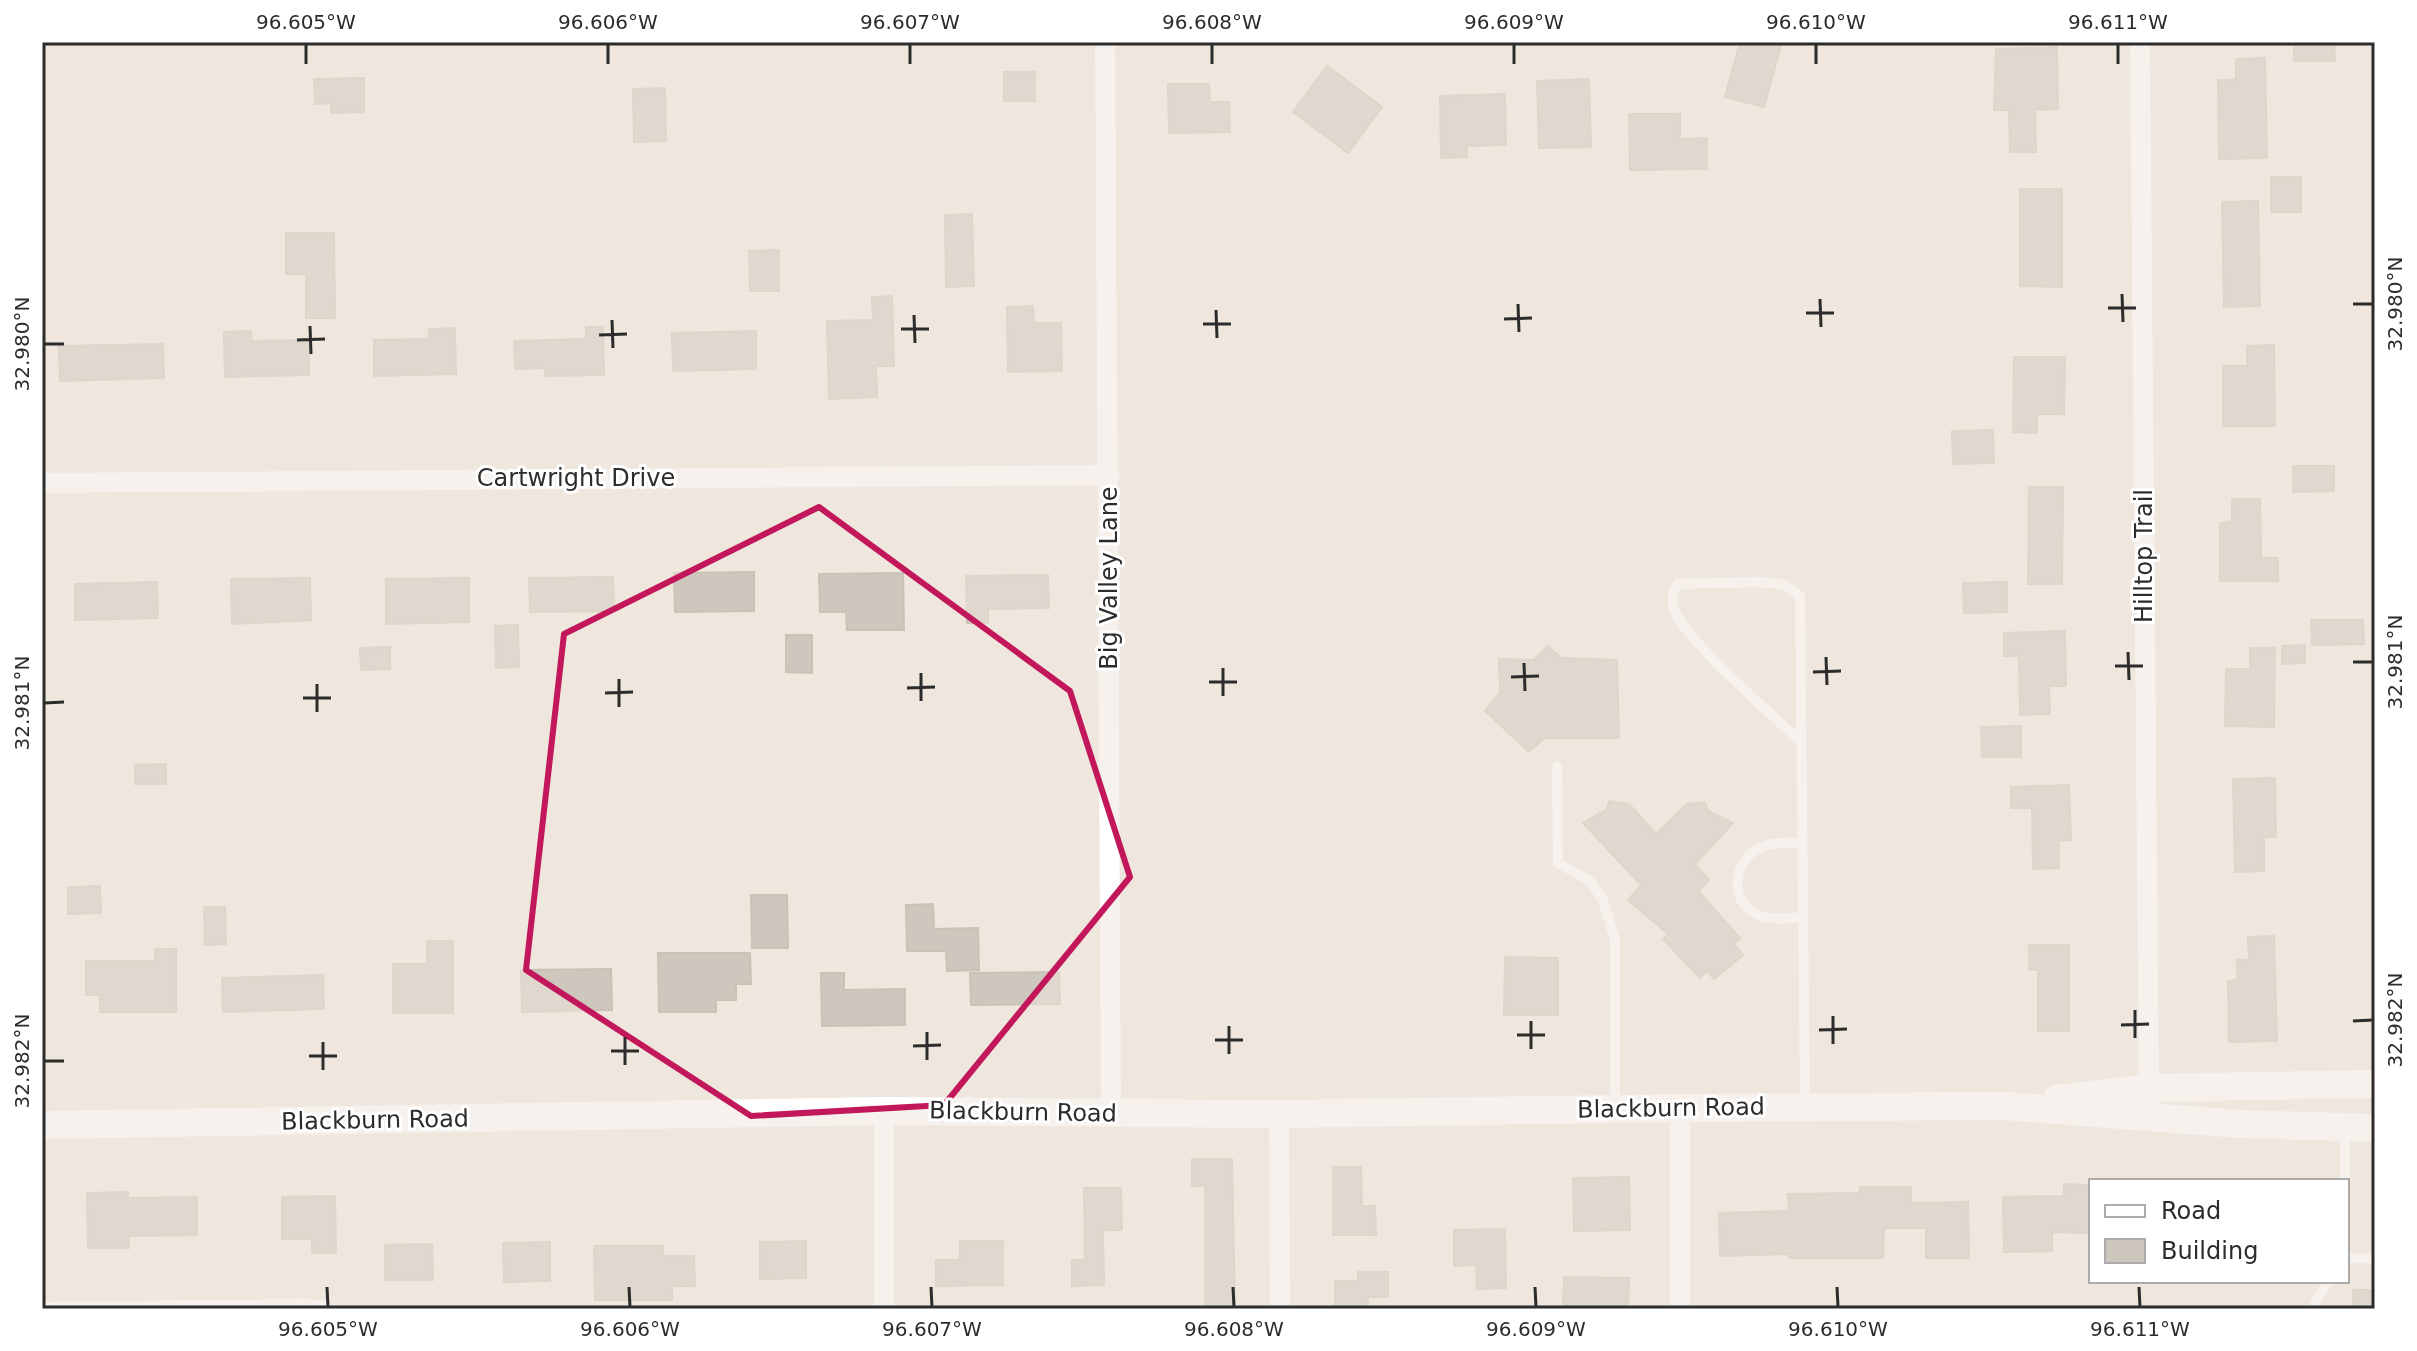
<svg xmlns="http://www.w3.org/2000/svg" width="2417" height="1351" font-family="'DejaVu Sans',sans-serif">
  <rect width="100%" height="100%" fill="#efe6dd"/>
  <g fill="#cec7be" stroke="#cbc2b6" stroke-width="2">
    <path d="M1740,42H1782L1764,107L1725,97Z"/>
    <path d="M2294,42H2334L2335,61H2294Z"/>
    <path d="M2057,47L2058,109L2035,110L2036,152H2010L2009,110H1994L1996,49Z"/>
    <path d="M2265,58L2267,158L2219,159L2218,80H2236V59Z"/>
    <path d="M1327,66L1382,107L1348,153L1293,112Z"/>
    <rect x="1004" y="72" width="31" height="29"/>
    <path d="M364,78V112L331,113V103L315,104L314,79Z"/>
    <path d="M1589,79L1591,147L1539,148L1537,81Z"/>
    <path d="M1168,84H1209L1210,102H1229L1230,132L1169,133Z"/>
    <path d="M665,88L666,141L634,142L633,89Z"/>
    <path d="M1505,94L1506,145L1467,146V157L1441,158L1440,96Z"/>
    <path d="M1629,114H1680V139L1707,138V169L1630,170Z"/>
    <rect x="2271" y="177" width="30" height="35"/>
    <path d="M2020,189H2062V287L2020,286Z"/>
    <path d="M2258,201L2260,306L2224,307L2222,202Z"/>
    <path d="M972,214L974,286L946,287L945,215Z"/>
    <path d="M286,233H334L335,318H306V274H286Z"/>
    <path d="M779,250V291H750L749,251Z"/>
    <path d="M892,296L894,366H876L877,397L829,399L827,321L873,320L872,297Z"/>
    <path d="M1033,306L1034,323H1061L1062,371L1008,372L1007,307Z"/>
    <path d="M586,327H603L604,375L545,376V368L515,369L514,341L586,339Z"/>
    <path d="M455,328L456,374L374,376V340L429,339V329Z"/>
    <path d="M251,331L252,341L309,340V375L225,377L224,332Z"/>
    <path d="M756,331V369L673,371L672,333Z"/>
    <path d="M163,344L164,378L60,381L59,346Z"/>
    <path d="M2274,345L2275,426H2223V366H2247V346Z"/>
    <path d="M2014,357H2065L2064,414H2037V433L2013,432Z"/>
    <path d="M1993,430L1994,463L1953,464L1952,431Z"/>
    <path d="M2293,466H2334V491L2293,492Z"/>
    <path d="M2029,487H2063L2062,584H2028Z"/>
    <path d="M2232,499H2260L2261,558H2278V581H2220V523L2232,522Z"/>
    <path d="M754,572V611L675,612L674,573Z"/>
    <path d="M903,573L904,630H847L846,612H820L819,574Z"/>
    <path d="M1048,575L1049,608L988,609V623H967L966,576Z"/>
    <path d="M613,577L614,611L530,612L529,578Z"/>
    <path d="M310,578L311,620L232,624L231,579Z"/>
    <path d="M469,578V622L386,624V579Z"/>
    <path d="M157,582L158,618L75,620V584Z"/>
    <path d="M2007,582V612L1964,613L1963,583Z"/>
    <path d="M2311,620H2363L2364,644L2312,645Z"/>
    <path d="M518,625L519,667L496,668L495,626Z"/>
    <path d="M2065,631L2066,686H2049L2050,714L2020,715L2019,656H2004V633Z"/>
    <path d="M786,635H812V673L786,672Z"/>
    <path d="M2305,645V663L2282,664V646Z"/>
    <path d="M1548,646L1561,658L1617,660L1619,738H1544L1529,752L1485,711L1500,692L1499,659L1534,660Z"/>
    <path d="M390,647V669L361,670L360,648Z"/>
    <path d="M2250,648H2275L2274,727L2225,726L2226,669H2250Z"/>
    <path d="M2021,726V757H1982L1981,727Z"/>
    <path d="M166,764V784H135V765Z"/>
    <path d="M2275,778L2276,837H2264V871L2235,872L2233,779Z"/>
    <path d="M2069,785L2071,840L2059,841V868L2033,869L2032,808H2011V787Z"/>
    <path d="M1609,801L1629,804L1656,834L1687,804L1705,802L1708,811L1733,823L1695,864L1709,880L1698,891L1740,938L1734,944L1743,955L1714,979L1707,971L1700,978L1663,939L1668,934L1628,900L1641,885L1583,823L1607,809Z"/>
    <path d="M100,886L101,913L68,914V887Z"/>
    <path d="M751,895H787L788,948H752Z"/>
    <path d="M933,904L934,929L978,928L979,970L947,971L946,951H907L906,905Z"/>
    <path d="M204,907H225L226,944L205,945Z"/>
    <path d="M2274,936L2277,1041L2229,1042L2228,981L2237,980V960H2249L2248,937Z"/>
    <path d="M427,941H453V1013H393V964H427Z"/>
    <path d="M2029,945H2069V1031H2038V970H2029Z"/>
    <path d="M155,949H176V1012H100V995H86V961H155Z"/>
    <path d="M658,953H750L751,984H736V1000H716V1012H659Z"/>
    <path d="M1505,957L1558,958V1015H1504Z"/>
    <path d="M611,969L612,1010L522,1012L521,970Z"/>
    <path d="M1059,972L1060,1004L971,1005L970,973Z"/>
    <path d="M821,973H844V990L905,989V1025L822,1026Z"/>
    <path d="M323,975L324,1009L223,1012L222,978Z"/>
    <path d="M1192,1159H1232L1235,1309H1205V1186H1192Z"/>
    <path d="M1333,1167H1361L1362,1206H1375L1376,1235H1333Z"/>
    <path d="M1629,1177L1630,1230L1574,1231L1573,1178Z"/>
    <path d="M2064,1184L2091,1185V1233L2052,1232V1251L2004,1252L2003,1197L2064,1196Z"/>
    <path d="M1860,1187H1911V1203L1968,1202L1969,1258H1926V1228H1884L1883,1258H1789V1254L1720,1256L1719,1213L1789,1211L1788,1194L1860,1193Z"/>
    <path d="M1084,1188H1121L1122,1230H1103L1104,1285L1072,1286V1260H1085Z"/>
    <path d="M128,1192V1198L197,1197V1235L129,1236V1248H88L87,1193Z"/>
    <path d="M335,1196L336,1253H312V1239H282V1197Z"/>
    <path d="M1505,1229L1506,1288L1477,1289L1476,1265L1454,1266V1230Z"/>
    <path d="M806,1241V1278L760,1279V1242Z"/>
    <path d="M960,1241H1003V1285L936,1286V1260H960Z"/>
    <path d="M550,1242V1281L504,1282L503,1243Z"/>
    <path d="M432,1244L433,1280H385V1245Z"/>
    <path d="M594,1246H663V1256H694L695,1286H672V1300H595Z"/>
    <path d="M1358,1272H1388V1297H1368V1309H1335V1281H1358Z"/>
    <path d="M1564,1277L1629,1278L1628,1309H1563Z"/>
    <rect x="2353" y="1290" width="22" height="19"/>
  </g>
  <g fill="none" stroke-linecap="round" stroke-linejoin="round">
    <g stroke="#fff" stroke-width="10">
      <path d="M1801,742C1775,717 1680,636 1673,607C1671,598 1673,592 1678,584L1762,582L1785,585L1800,596L1805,1105"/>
      <path d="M1557,767L1558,863L1590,881L1603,900L1615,940V1107"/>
      <path d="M1802,842C1788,843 1771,842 1758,849C1729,866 1730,909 1765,917C1776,920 1791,918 1803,917"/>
      <path d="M2345,1181V1131"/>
      <path d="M2347,1258H2375"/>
      <path d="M42,1307L301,1304L324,1305L328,1309"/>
      <path d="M2314,1309L2316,1300L2329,1281"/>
    </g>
    <g stroke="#fff" stroke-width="20">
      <path d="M1105,42C1109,399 1111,756 1111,1114"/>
      <path d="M2140,42L2149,1101"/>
      <path d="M42,483L1110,475"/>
      <path d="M884,1111V1309"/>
      <path d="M1279,1114L1280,1309"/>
      <path d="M1680,1309V1108"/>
    </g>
    <g stroke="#fff" stroke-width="28">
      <path d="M2057,1099L2149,1088L2375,1084"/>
      <path d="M42,1125L884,1111L1279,1114L1680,1108L2004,1106L2240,1124L2375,1128"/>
    </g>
  </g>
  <path d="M0 0H2417V1351H0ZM819,507L1070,691L1130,877L944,1105L751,1116L526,970L564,634Z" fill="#efe6dd" fill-opacity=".55" fill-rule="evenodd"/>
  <path fill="none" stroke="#c2185b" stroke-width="6" stroke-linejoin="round" d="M819,507L1070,691L1130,877L944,1105L751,1116L526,970L564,634Z"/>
  <path fill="none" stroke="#2c2c2c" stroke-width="3" d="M306,44V64M608,44V64M910,44V64M1212,44V64M1514,44V64M1816,44V64M2118,44V64M2122,294L2123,322M1820,299L1821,327M1518,304L1519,332M2353,304H2373M2108,308H2136M1216,310L1217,338M1806,313H1834M914,315L915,343M1504,319L1532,318M612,320L613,348M1203,324H1231M310,326L311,354M901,329H929M599,335L627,334M297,340L325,339M44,344H64M2128,652L2129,680M1826,657L1827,685M2353,662H2373M1524,663L1525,691M2115,666H2143M1223,668V696M1813,672L1841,671M921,673V701M1511,677L1539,676M619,679V707M1209,682H1237M317,684V712M907,688L935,687M605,693L633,692M303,698H331M44,703L64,702M2135,1010V1038M1833,1016V1044M1531,1021V1049M2353,1021L2373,1020M2121,1025L2149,1024M1229,1026V1054M1819,1030L1847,1029M927,1032V1060M1517,1035H1545M625,1037V1065M1215,1040H1243M323,1042V1070M913,1046L941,1045M611,1051H639M309,1056H337M44,1061H64M327,1287L328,1307M629,1287L630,1307M931,1287L932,1307M1233,1287L1234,1307M1535,1287L1536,1307M1837,1287L1838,1307M2139,1287L2140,1307"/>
  <g text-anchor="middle" stroke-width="6" stroke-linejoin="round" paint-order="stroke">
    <g font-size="24" fill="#2c2c2c" stroke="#fff">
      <text x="576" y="486">Cartwright Drive</text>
      <text transform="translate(2144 556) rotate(-90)" y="8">Hilltop Trail</text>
      <text transform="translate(1109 578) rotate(-90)" y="8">Big Valley Lane</text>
      <text transform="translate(1671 1108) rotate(-1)" y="8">Blackburn Road</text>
      <text transform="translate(1023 1112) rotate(1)" y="8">Blackburn Road</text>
      <text transform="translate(375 1120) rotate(-1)" y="8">Blackburn Road</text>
    </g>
  </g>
  <rect width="2417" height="1351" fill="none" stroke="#ffffff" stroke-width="88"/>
  <rect x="2089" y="1179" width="260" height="104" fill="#ffffff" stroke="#ababab" stroke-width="2"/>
  <rect x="2105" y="1205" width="40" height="12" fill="#ffffff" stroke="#ababab" stroke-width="2"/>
  <text x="2161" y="1219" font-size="24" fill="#2c2c2c">Road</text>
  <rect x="2105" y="1239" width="40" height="24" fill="#cec7be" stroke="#ababab" stroke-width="2"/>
  <text x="2161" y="1259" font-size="24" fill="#2c2c2c">Building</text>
  <rect x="44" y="44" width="2329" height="1263" fill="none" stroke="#2c2c2c" stroke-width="3"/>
  <g font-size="20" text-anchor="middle" fill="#2c2c2c">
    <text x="306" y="29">96.605°W</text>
    <text x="608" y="29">96.606°W</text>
    <text x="910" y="29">96.607°W</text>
    <text x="1212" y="29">96.608°W</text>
    <text x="1514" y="29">96.609°W</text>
    <text x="1816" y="29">96.610°W</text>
    <text x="2118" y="29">96.611°W</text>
    <text transform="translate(2395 304) rotate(-90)" y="7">32.980°N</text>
    <text transform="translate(22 344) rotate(-90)" y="7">32.980°N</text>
    <text transform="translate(2395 662) rotate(-90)" y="7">32.981°N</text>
    <text transform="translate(22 703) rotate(-90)" y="7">32.981°N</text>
    <text transform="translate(2395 1020) rotate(-90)" y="7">32.982°N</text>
    <text transform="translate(22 1061) rotate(-90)" y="7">32.982°N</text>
    <text x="328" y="1336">96.605°W</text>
    <text x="630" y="1336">96.606°W</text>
    <text x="932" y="1336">96.607°W</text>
    <text x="1234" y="1336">96.608°W</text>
    <text x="1536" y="1336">96.609°W</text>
    <text x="1838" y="1336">96.610°W</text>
    <text x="2140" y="1336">96.611°W</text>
  </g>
</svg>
